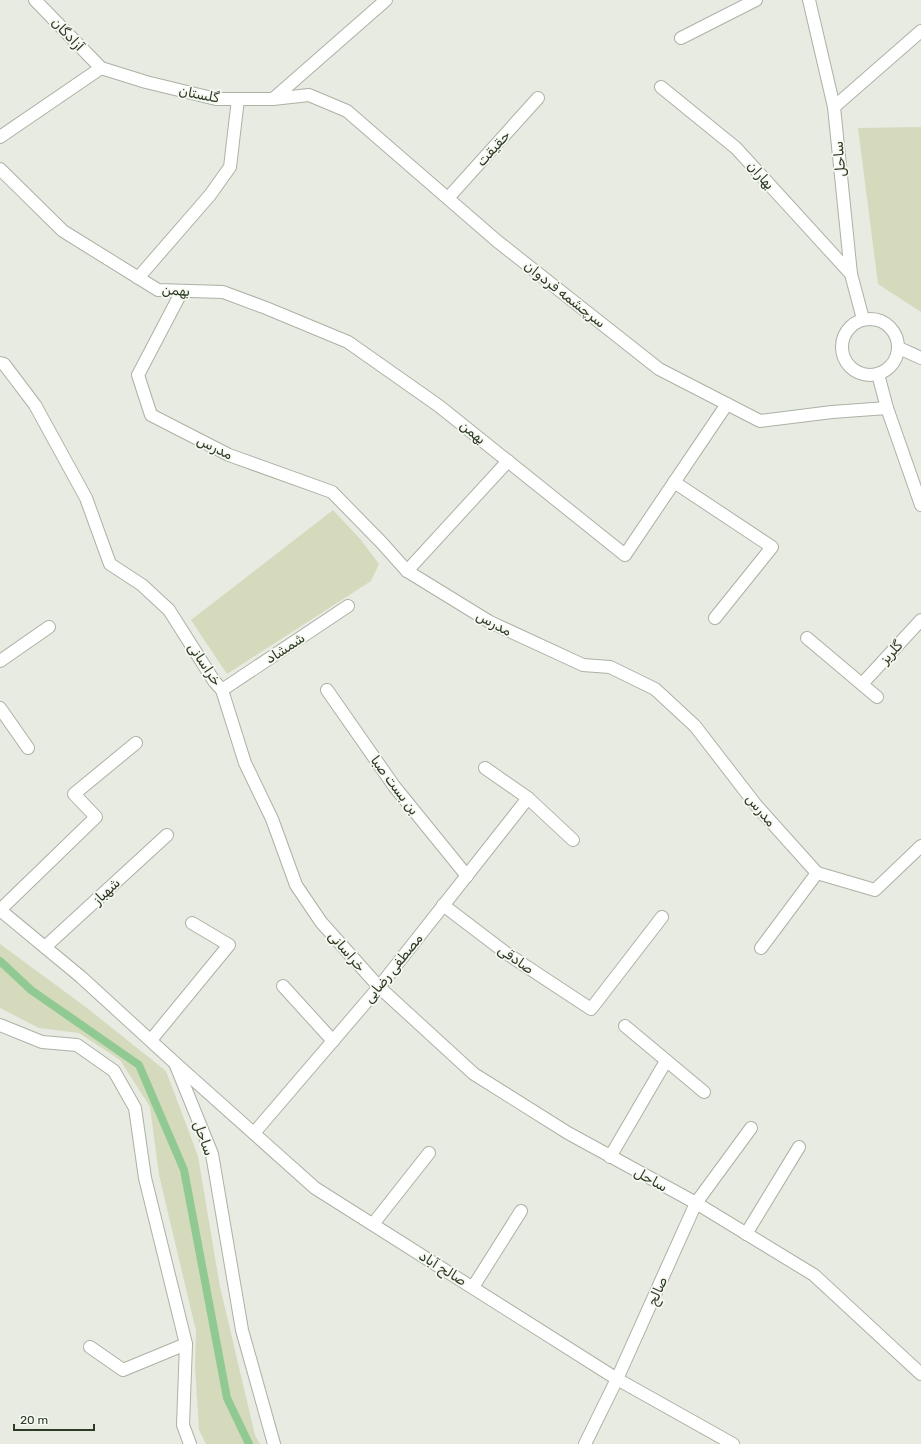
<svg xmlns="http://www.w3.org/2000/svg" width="921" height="1444" font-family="Rubik,'Noto Naskh Arabic',sans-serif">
  <rect width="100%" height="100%" fill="#e7ebe2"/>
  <g fill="#d5dabd">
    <path d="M921,127V312L878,284L858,128Z"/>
    <path d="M333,510L361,540L379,564L371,581L227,674L191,620Z"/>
    <path d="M0,944L87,1008L166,1071L198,1156L220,1287L255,1435L260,1444H206L199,1430L195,1367L196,1331L159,1175L150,1107L120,1060L79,1033L39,1028L0,1008Z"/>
  </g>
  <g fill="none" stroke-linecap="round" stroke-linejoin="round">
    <path stroke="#90ca92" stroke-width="8" d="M0,961L31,990L139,1065L184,1170L227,1398L249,1444"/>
    <defs>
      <g id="service">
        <path d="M283,986L333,1041"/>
        <path d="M373,1224L429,1153"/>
        <path d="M473,1287L521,1211"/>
      </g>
      <g id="minor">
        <path d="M35,0L101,68"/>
        <path d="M809,0L834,107L851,274L863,319"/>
        <path d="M681,38L756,0"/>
        <path d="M661,87L736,148L851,274"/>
        <path d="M273,99L386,0"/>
        <path d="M834,107L921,31"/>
        <path d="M0,137L101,68L146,82L216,99H273L309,95L347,111L497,241L659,369L760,421L832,412L887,408"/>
        <path d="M0,169L63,231L158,290L223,292L266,308L348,342L439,406L625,555L727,404"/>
        <path d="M448,198L538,98"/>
        <path d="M138,278L210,195L230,167L238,99"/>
        <path d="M182,291L138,375L151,415L229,455L332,492L381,542L407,571L490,622L583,665L610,667L655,689L695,726L756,805L817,873L875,890L921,846"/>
        <path d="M0,363L4,364L35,405L86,498L110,564L142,585L169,610L214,681L222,690L245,763L272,819L296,885L321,922L379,987L474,1074L568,1133L696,1203L814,1275L921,1374"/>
        <path d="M674,482L772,547L715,618"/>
        <path d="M407,571L508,461"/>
        <path d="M807,638L877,697"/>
        <path d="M0,661L49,627"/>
        <path d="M862,684L921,620"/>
        <path d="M222,690L348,606"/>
        <path d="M327,690L394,786L467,876"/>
        <path d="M0,708L28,748"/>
        <path d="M485,768L528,798L573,840"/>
        <path d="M443,905L506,953L591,1009L662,917"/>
        <path d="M0,910L96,817L74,794L136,743"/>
        <path d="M45,947L167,835"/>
        <path d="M761,948L817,873"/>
        <path d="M625,1026L704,1092"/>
        <path d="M151,1040L229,945L192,923"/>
        <path d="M175,1063L315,1188L617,1379L733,1444"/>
        <path d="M254,1133L379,987L528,798"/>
        <path d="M610,1157L666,1061"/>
        <path d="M746,1234L799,1147"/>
        <path d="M90,1347L123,1370L186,1344"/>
        <path d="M585,1444L617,1379L696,1203L751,1128"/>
      </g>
      <g id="tertiary">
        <circle cx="870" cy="347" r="28"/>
        <path d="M899,348L921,358"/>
        <path d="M878,374L887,408L921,505"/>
        <path d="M0,910L81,977L175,1063L212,1154L242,1330L274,1444"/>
        <path d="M0,1025L42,1042L77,1045L114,1071L135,1108L145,1178L186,1344L183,1425L190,1444"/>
      </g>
    </defs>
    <use href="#service" stroke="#abb2a5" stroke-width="14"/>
    <use href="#minor" stroke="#abb2a5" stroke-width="14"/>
    <use href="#tertiary" stroke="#abb2a5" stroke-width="14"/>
    <use href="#service" stroke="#fff" stroke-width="12"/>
    <use href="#minor" stroke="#fff" stroke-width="12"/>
    <use href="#tertiary" stroke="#fff" stroke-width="12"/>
  </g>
  <g text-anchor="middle" stroke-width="3.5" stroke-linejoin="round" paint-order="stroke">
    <g font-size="14" fill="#2d3a24" stroke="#f6f8f2">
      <text transform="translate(68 34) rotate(46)" y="5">آزادگان</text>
      <text transform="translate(199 94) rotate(11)" y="5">گلستان</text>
      <text transform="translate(493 148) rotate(-48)" y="5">حقیقت</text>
      <text transform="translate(839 159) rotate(-95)" y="5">ساحل</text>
      <text transform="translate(761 175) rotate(48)" y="5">بهاران</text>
      <text transform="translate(176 290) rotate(4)" y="5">بهمن</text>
      <text transform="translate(565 294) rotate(38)" y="5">سرچشمه فردوان</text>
      <text transform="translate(473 432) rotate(39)" y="5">بهمن</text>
      <text transform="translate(215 447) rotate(26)" y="5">مدرس</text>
      <text transform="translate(494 623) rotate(28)" y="5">مدرس</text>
      <text transform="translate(285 648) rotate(-33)" y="5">شمشاد</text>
      <text transform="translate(891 652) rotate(-47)" y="5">گلریز</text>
      <text transform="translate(205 664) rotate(56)" y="5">خراسانی</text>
      <text transform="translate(395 785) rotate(53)" y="5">بن بست صبا</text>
      <text transform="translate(761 810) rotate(50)" y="5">مدرس</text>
      <text transform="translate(106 891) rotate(-43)" y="5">شهباز</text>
      <text transform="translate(347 951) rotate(49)" y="5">خراسانی</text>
      <text transform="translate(516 959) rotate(35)" y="5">صادقی</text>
      <text transform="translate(393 968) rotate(-51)" y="5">مصطفی رضایی</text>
      <text transform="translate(204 1138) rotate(70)" y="5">ساحل</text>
      <text transform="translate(651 1179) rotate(29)" y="5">ساحل</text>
      <text transform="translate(443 1268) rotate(32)" y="5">صالح آباد</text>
      <text transform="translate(657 1291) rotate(-66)" y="5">صالح</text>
    </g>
  </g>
  <path d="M14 1424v6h80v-6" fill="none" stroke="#2d3a24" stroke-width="2"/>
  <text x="20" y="1424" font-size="12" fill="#2d3a24" stroke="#f6f8f2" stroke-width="3" paint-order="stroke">20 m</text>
</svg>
